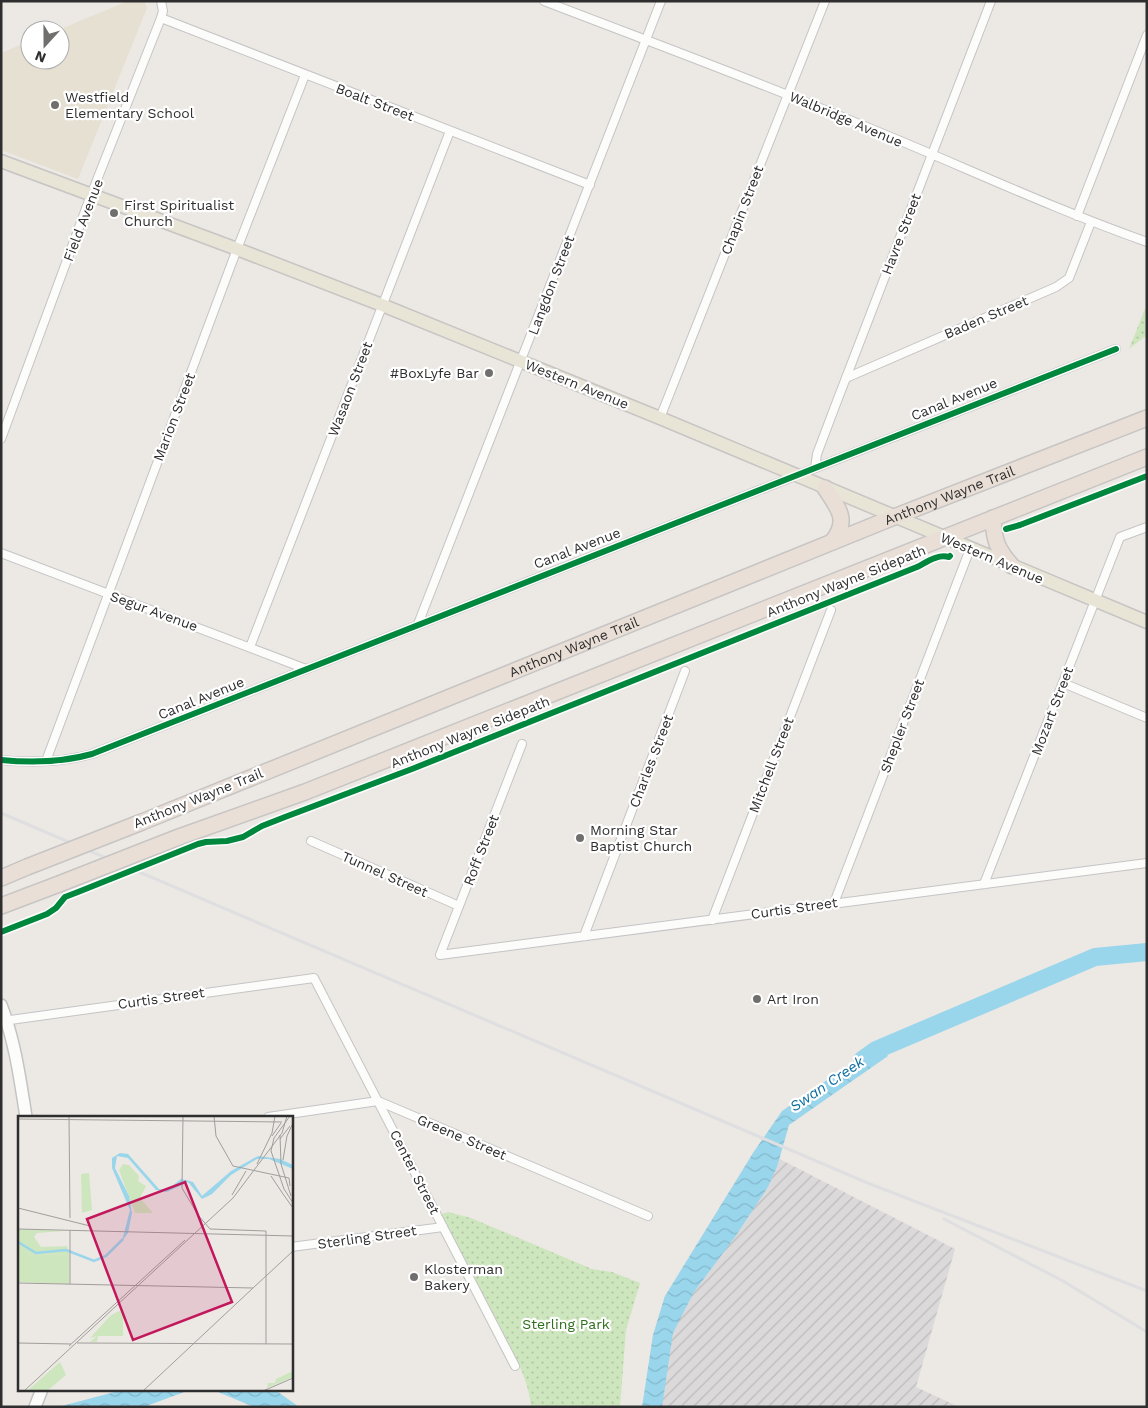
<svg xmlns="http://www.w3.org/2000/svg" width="1148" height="1408" font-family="'Work Sans',sans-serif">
  <defs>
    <pattern id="industrial-furrows" width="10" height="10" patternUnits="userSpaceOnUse" patternTransform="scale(1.25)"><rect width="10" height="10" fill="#dcd9db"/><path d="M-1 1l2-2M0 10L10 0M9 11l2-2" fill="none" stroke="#bdbbbc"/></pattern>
    <pattern id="park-dots" width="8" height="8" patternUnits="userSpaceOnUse" patternTransform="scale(1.25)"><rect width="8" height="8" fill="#cee6be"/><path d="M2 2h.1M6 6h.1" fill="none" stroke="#b1c6a4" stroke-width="1.8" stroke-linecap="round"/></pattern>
    <pattern id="water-waves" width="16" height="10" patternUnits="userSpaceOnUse" patternTransform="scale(1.25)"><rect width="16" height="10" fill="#99d6ec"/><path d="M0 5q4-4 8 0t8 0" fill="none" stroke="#84b8cb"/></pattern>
  </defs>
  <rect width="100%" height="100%" fill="#ece8e4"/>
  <path fill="url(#industrial-furrows)" d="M768,1153L955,1249L916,1387L959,1407H643L653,1335L665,1296Z"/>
  <path fill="#e6e0d3" d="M128,1H144L147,8L78,179L1,150V53L30,41V60H60V30H58Z"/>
  <g fill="url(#park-dots)">
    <path d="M1147,304V335L1129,349Z"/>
    <path d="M448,1212L471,1218L592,1269L612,1272L640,1283L626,1330L620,1407H531C529,1381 516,1358 505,1336C484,1295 459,1256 439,1215Z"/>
  </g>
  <g fill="url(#water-waves)">
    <path d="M878,1045L888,1056L789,1125L777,1167L768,1187L735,1237L694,1292L673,1333L662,1407H642L653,1335L665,1296L753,1153L782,1111Z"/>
    <path d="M126,1389H274L299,1407H254L218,1392H184L144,1407H58Z"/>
  </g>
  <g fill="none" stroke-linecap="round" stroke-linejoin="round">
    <path stroke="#99d6ec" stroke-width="18" d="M862,1060L876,1050L1095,957L1147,952"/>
    <defs>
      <g id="street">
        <path d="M544,1C648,41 754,80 857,123C954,162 1048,207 1147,242"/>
        <path d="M161,18L590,185"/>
        <path d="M1077,216L1147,35"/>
        <path d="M846,378L1056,287L1069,278L1091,222"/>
        <path d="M660,418L825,1"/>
        <path d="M1,439L91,195L161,18L163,11L161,1"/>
        <path d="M815,468L817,454L834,409L991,1"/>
        <path d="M1,553L306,669"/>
        <path d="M418,624L661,1"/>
        <path d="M250,647L450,131"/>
        <path d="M1063,683L1147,718"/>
        <path d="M522,744L440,955L1147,863"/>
        <path d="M1,760C31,763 63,762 92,754L1116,349"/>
        <path d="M46,761L237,249L305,75"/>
        <path d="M311,841L459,906"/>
        <path d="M984,884L1120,537L1147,527"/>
        <path d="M834,903L970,549"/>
        <path d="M712,920L831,610"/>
        <path d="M584,936L685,671"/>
        <path d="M3,1021L314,978L515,1366"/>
        <path d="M268,1117L378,1101L648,1216"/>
        <path d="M291,1247L443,1227"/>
      </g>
      <g id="secondary">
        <path d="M1,1005C15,1041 20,1079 26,1117"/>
        <path d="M35,1407L42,1389"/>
      </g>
      <path id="primary" d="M1,161L237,249L382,305L660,418L1147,622"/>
      <g id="highway">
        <path d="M825,488C838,508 850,520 832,542"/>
        <path d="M993,518C994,541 997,549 1012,566"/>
        <path id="s1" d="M142,822L894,517L1147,418"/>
        <path d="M179,837L305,792L1147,457"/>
        <path d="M1,878L27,867"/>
        <path d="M1,906L59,884"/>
      </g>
    </defs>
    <use href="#street" stroke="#c5c4c5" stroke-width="10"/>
    <use href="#secondary" stroke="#c5c4c5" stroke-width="14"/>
    <use href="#primary" stroke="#c6c5c4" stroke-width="15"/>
    <use href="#highway" stroke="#c6c5c4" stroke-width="18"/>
    <use href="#street" stroke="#fcfcfb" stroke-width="8"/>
    <use href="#secondary" stroke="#fcfcfb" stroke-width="11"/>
    <use href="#primary" stroke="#e8e4d6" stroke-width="12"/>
    <use href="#highway" stroke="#eadfd6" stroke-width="15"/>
    <g stroke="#dfdfe1" stroke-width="3">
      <path d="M1,813L870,1184L1147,1291"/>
      <path d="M944,1219L1063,1281L1147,1332"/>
    </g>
    <defs>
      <g id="highway-bridge">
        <path d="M27,867L142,822"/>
        <path d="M59,884L179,837"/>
      </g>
    </defs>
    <use href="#highway-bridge" stroke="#c6c5c4" stroke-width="18" stroke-linecap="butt"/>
    <use href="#highway-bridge" stroke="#eadfd6" stroke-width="15"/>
    <defs>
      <g id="cycleway">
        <path d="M1006,529L1020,525L1147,476"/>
        <path d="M1,760C31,763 63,762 92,754L1116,349"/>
        <path d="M1,932L47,914L56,908L65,897L78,892L198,844L206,842L227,841L243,837L262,826L285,817L412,769L917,567C927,562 937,554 949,557L950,556"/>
      </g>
    </defs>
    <use href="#cycleway" stroke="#fff" stroke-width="9"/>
    <use href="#cycleway" stroke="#00873e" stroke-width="6"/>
  </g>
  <g fill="#706f6e" stroke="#fff" stroke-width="2">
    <circle cx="55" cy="105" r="5"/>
    <circle cx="114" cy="213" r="5"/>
    <circle cx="489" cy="373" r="5"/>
    <circle cx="580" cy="838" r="5"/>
    <circle cx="757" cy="999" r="5"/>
    <circle cx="414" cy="1277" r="5"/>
  </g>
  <g text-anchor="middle" stroke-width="4.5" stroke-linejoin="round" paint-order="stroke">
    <g font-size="14" fill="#2e2e2e" stroke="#fff" text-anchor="start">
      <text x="65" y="102">Westfield<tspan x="65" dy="16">Elementary School</tspan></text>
      <text x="124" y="210">First Spiritualist<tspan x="124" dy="16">Church</tspan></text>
      <text x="479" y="378" text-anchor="end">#BoxLyfe Bar</text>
      <text x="590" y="835">Morning Star<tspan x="590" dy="16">Baptist Church</tspan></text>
      <text x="767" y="1004">Art Iron</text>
      <text x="424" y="1274">Klosterman<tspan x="424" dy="16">Bakery</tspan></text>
    </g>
    <g font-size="14" fill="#2e2e2e" stroke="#fff">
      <text transform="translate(375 102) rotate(21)" y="5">Boalt Street</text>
      <text transform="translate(846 119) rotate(23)" y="5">Walbridge Avenue</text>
      <text transform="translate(742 210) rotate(-69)" y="5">Chapin Street</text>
      <text transform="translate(83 220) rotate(-69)" y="5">Field Avenue</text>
      <text transform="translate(901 234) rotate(-69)" y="5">Havre Street</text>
      <text transform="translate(551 285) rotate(-69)" y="5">Langdon Street</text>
      <text transform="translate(986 317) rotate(-23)" y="5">Baden Street</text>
      <text transform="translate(577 384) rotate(22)" y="5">Western Avenue</text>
      <text transform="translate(350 389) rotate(-69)" y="5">Wasaon Street</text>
      <text transform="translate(954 399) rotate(-22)" y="5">Canal Avenue</text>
      <text transform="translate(174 417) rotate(-69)" y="5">Marion Street</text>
      <text dy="5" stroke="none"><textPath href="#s1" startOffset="871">Anthony Wayne Trail</textPath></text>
      <text transform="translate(577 548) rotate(-21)" y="5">Canal Avenue</text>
      <text transform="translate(992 558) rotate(23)" y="5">Western Avenue</text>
      <text transform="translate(846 581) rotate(-22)" y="5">Anthony Wayne Sidepath</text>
      <text transform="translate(154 611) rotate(20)" y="5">Segur Avenue</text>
      <text dy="5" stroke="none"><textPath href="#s1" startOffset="466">Anthony Wayne Trail</textPath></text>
      <text transform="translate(201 698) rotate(-22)" y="5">Canal Avenue</text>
      <text transform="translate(1052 711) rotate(-69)" y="5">Mozart Street</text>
      <text transform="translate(902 726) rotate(-69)" y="5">Shepler Street</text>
      <text transform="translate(470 732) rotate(-22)" y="5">Anthony Wayne Sidepath</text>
      <text transform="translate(651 761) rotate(-69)" y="5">Charles Street</text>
      <text transform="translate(771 765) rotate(-69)" y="5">Mitchell Street</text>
      <text transform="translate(198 798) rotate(-22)" y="5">Anthony Wayne Trail</text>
      <text transform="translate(481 850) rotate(-69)" y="5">Roff Street</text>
      <text transform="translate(385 874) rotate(24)" y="5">Tunnel Street</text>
      <text transform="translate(794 908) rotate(-8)" y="5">Curtis Street</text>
      <text transform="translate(161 998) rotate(-8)" y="5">Curtis Street</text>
      <text transform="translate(462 1137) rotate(23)" y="5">Greene Street</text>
      <text transform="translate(415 1172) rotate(63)" y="5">Center Street</text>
      <text transform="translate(367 1237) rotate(-8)" y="5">Sterling Street</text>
    </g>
    <g font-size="14" fill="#2c6e1b" stroke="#fff">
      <text x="566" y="1329">Sterling Park</text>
    </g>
    <g font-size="15" font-style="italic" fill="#0d6fa3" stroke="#fff">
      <text transform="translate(827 1084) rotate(-34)" y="5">Swan Creek</text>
    </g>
  </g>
  <g transform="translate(18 1116)">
    <rect width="275" height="275" fill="#ece8e4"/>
    <path d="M0,113L47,115L19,117L16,121L23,131L49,130L51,138L15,139L0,132ZM105,193L102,201L80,220L72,222L92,200ZM275,255V261L249,272L250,267H257L258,263Z" fill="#cee6be"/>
    <path d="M105,48L111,49L121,60L120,65L128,70L122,82L135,97H117L101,54ZM71,57L74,94L64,97L63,58ZM0,132L15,139L51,138V168L0,166ZM105,193V220H80L79,226H72L102,201ZM42,246L48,259L29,275H9Z" fill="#cee6be"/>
    <path d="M102,37L110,38L141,73L149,74L163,63L168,64L175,66L184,80L213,55L240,40L262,43L275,49V53L251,43H239L213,59L194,78L184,83L170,66L149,76L138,74L110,42L99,40L97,52L111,80L114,97L110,117L104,125L112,94L94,52V42Z" fill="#99d6ec"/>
    <path fill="none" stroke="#99d6ec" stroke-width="2.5" d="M0,126L18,137L48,134L76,145L88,140L105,123"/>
    <path fill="none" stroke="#a09e9b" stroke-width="1" d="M51,0L52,102M165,0L164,72L180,99L192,113L248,115M196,0L198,20L215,50L271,62L272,70M272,0L256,22L253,35L266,73L275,87M0,3L264,6M262,19L263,48L273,80M254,20L263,7M262,23L272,10M265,44L269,20L275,7M239,48L254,17L257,0M253,60L265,78M265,78L275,92M214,79L228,55M0,92L72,110M0,113L275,120M0,167L235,172L275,135M52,168V114M0,227L53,228M59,227L275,228M248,228V115M51,230L167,124M6,275L215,82L264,17L269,0M125,275L235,172M245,275L275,262"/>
    <path fill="#c2185b" fill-opacity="0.15" stroke="#c2185b" stroke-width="2.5" d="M167,66L214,186L115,224L69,103Z"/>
    <rect width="275" height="275" fill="none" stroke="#2e2e2e" stroke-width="2.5"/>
  </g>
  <rect width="1148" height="1408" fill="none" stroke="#2e2e2e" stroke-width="5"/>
  <g transform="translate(45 45) rotate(201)"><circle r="24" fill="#ffffff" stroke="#ababab"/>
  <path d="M0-4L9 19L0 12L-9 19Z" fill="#706f6e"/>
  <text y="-8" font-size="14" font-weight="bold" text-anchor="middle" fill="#2e2e2e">N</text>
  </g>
</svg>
